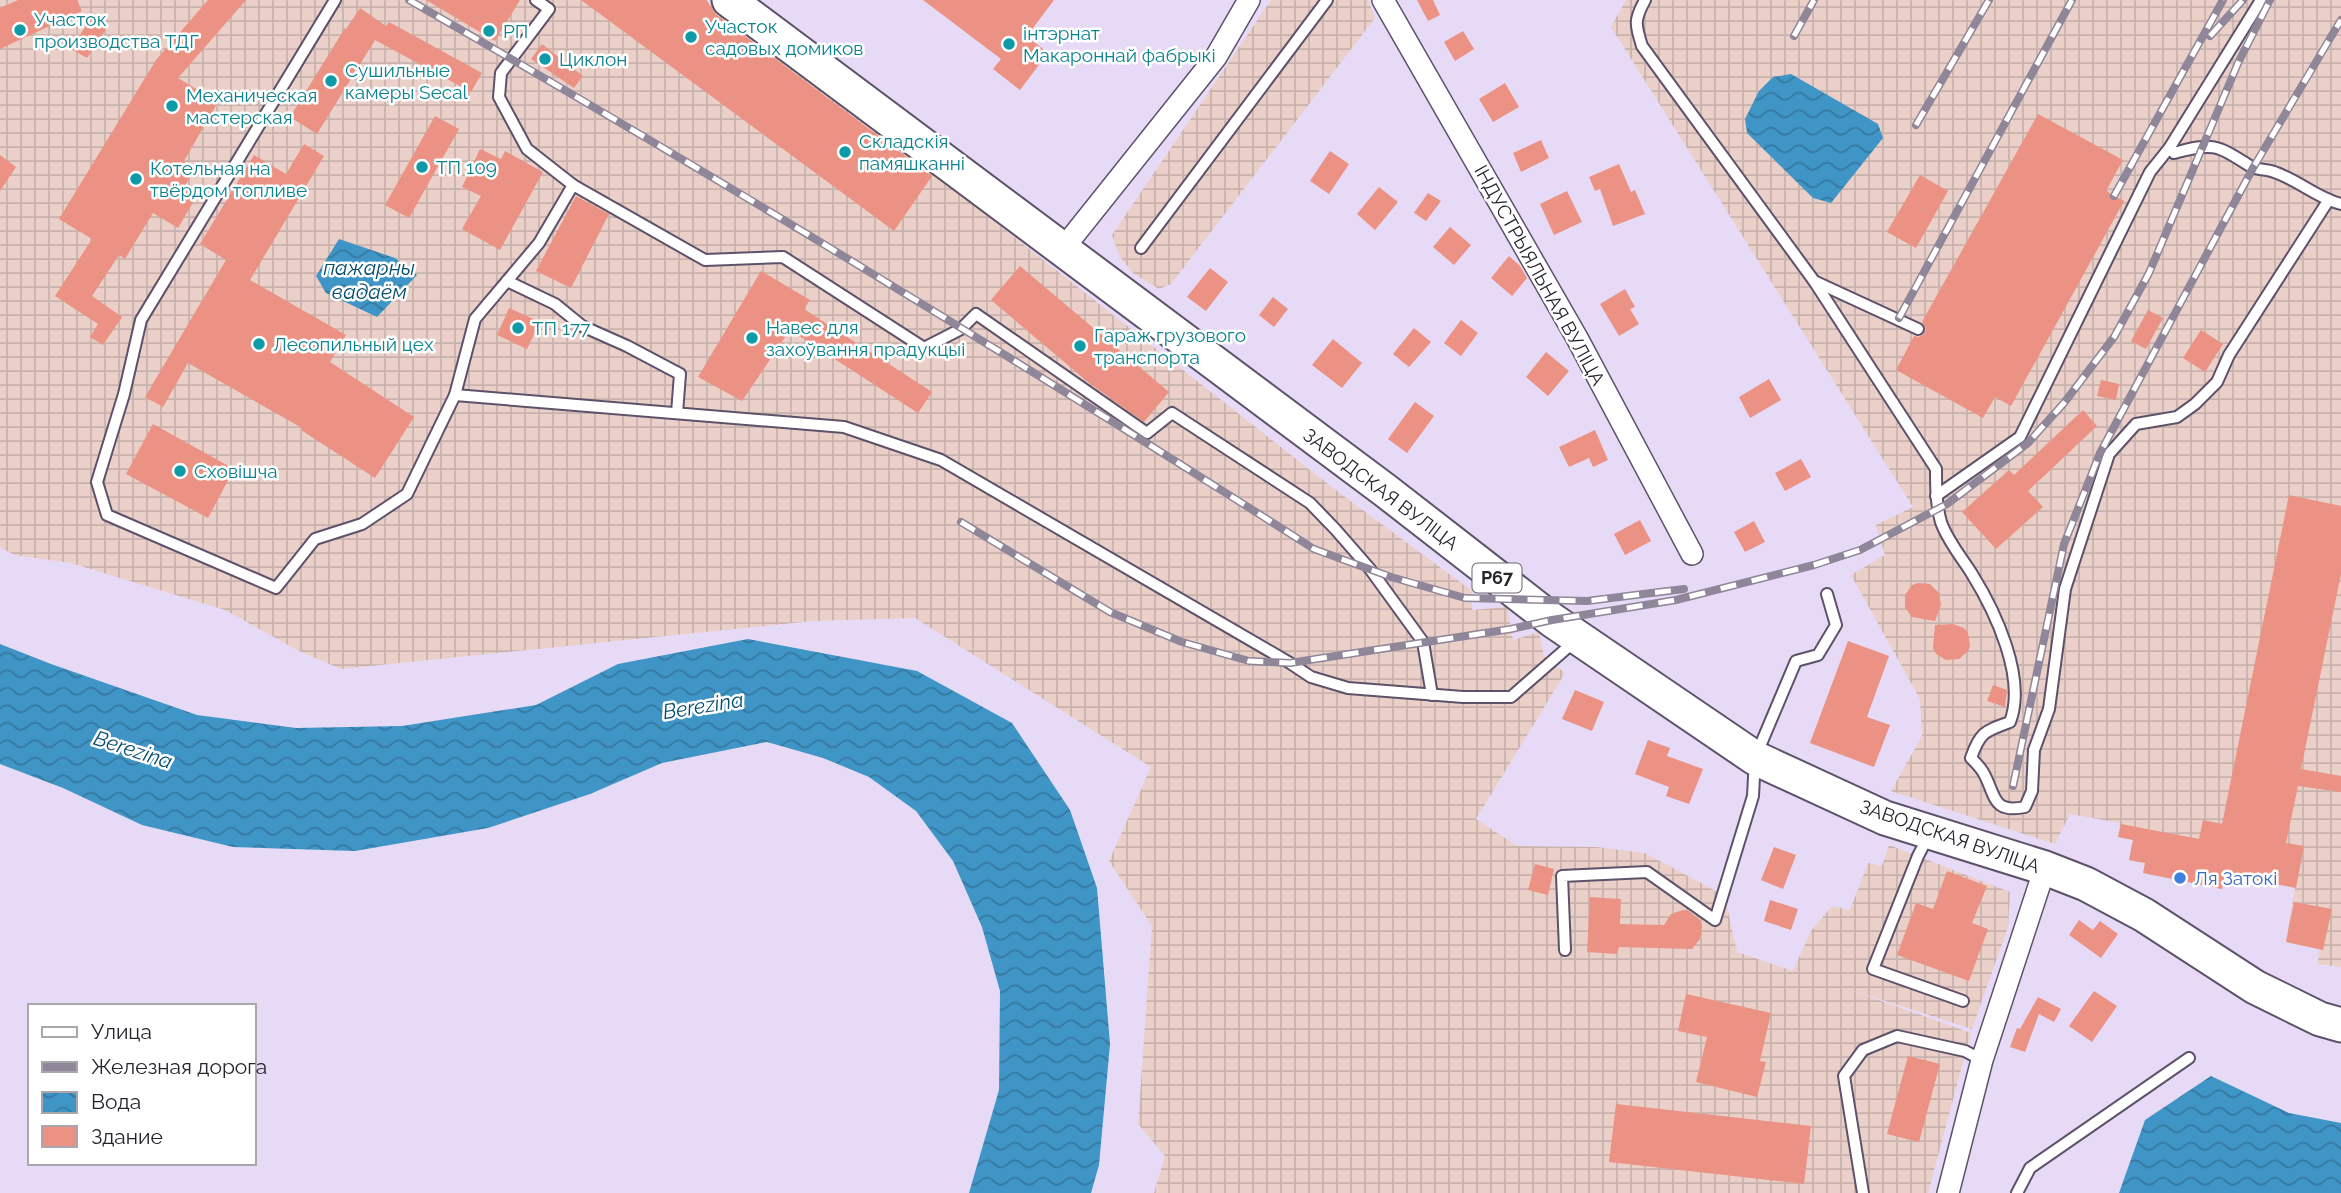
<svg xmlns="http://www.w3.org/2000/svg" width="2341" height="1193" font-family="Raleway,sans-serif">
  <defs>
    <pattern id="industrial-grid" width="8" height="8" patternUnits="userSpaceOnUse" patternTransform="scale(1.75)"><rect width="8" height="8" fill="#ead0c9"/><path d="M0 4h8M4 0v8" fill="none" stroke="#c9b2ad"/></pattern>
    <pattern id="water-waves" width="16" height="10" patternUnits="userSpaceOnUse" patternTransform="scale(1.75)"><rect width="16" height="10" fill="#3f95c6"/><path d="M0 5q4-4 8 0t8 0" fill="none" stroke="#3579a1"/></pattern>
  </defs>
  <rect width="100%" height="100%" fill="#e7daf6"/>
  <g fill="url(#industrial-grid)">
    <path d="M0,0H706L934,174L1333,488L1472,591V610L1507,607L1513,640L1539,632L1544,656L1565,673L1476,819L1517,846L1596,847L1645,853L1714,890L1726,902L1737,952L1793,971L1811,931L1832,906L1850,910L1868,863L1882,866L1889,845L2010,892L2008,927L1972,1029L1848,989L1971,1033L1928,1193H1154L1165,1156L1138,1124L1152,926L1109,861L1151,767L915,618L813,621L341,669L297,650L225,610L71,563L14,555L0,547Z"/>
    <path d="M1271,0H1368L1375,18L1171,284L1159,289L1133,273L1120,257L1112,235Z"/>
    <path d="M1626,0H2341V967L2318,964L2319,949L2286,942L2295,888L2226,874L2222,889L2143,873L2145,863L2129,860L2133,840L2118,837L2120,823L2070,814L2055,844L1891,791L1922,736L1920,699L1851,575L1885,555L1876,525L1913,507L1611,27Z"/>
  </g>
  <g fill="url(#water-waves)">
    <path d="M1791,74L1878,124L1883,138L1831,203L1813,198L1747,133L1745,119L1759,91L1773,77Z"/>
    <path d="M339,239L395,258L417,275L377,317L326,293L316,276Z"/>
    <path d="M748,639L917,671L1012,723L1070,810L1097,888L1110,1044L1099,1165L1091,1193H969L999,1090L1000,991L982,927L953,861L916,811L869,777L823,758L767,742L662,763L590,794L488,828L355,851L233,847L142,825L63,788L0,764V644L51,664L197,715L296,728L402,726L536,705L618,664Z"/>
    <path d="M2211,1076L2289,1113L2341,1123V1193H2119L2145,1120Z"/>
  </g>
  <g fill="#eb9284">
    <path d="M18,0H77L82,11L0,49V8Z"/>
    <path d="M208,0H246L178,78L218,102L184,161L193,172L185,186L198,194L178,228L153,213L125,259L119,255L92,296L122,317L103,345L90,337L98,324L55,296L92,239L59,219L156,60Z"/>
    <path d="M426,0H520L495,41Z"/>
    <path d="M581,0H706L717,15L932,176L894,231Z"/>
    <path d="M923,0H1054L1027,36L1048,53L1020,90L993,69L1001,59Z"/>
    <path d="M1417,0H1433L1440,15L1428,21Z"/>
    <path d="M360,8L386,26L389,22L482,73L471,92L375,40L317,134L290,117L345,28L346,29Z"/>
    <path d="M92,16L108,26L87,58L71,49Z"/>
    <path d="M1463,31L1474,49L1455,61L1444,42Z"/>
    <path d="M542,44L583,76L574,88L531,59Z"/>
    <path d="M1505,83L1519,107L1493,122L1479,99Z"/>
    <path d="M2038,114L2123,160L2106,191L2124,201L2011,406L1995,397L1983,418L1896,370L1914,336L1919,337L1925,333L1926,328L1922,322Z"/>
    <path d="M435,116L459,129L409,218L385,205Z"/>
    <path d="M1541,140L1549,158L1521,172L1513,153Z"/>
    <path d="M304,144L324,156L250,280L346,335L330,362L414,417L375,478L301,430L302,428L188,363L163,407L145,397L226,260L200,244L254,155L286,174Z"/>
    <path d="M480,149L501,159L505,151L543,172L500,250L462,229L481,196L462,187Z"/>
    <path d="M1330,151L1349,164L1329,194L1310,181Z"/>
    <path d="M0,155L16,167L0,191Z"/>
    <path d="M1619,164L1631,192L1635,190L1645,214L1613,226L1600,189L1595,191L1589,177Z"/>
    <path d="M1920,175L1948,191L1916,248L1887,232Z"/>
    <path d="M1379,187L1398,202L1375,230L1357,214Z"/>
    <path d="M1567,191L1582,222L1554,235L1540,204Z"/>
    <path d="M1428,193L1441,201L1426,221L1414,213Z"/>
    <path d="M576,196L609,214L571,288L536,271Z"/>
    <path d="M1450,227L1471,245L1454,265L1433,247Z"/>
    <path d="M1509,256L1520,266L1527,278L1512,296L1491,278Z"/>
    <path d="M1020,266L1169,392L1144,422L1089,383L991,300Z"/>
    <path d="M1210,268L1228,282L1206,311L1187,297Z"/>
    <path d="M761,271L810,300L804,309L932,392L918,413L790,330L742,401L698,377Z"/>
    <path d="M1625,289L1635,307L1630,309L1639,324L1619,336L1600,304Z"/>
    <path d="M1273,297L1288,309L1274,327L1259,315Z"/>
    <path d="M509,308L540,322L527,349L497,335Z"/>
    <path d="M2148,310L2163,318L2146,349L2131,341Z"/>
    <path d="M1461,320L1478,333L1461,356L1444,343Z"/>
    <path d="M1414,328L1431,342L1409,367L1393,354Z"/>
    <path d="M2201,330L2223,344L2205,372L2183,358Z"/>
    <path d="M1333,339L1362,363L1342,388L1312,365Z"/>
    <path d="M1546,352L1569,371L1548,396L1526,377Z"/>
    <path d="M1769,379L1781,400L1750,418L1739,397Z"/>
    <path d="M2101,380L2119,384L2116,400L2097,396Z"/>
    <path d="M1415,402L1434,416L1407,453L1388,439Z"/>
    <path d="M2083,410L2097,426L2028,491L2043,507L1996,549L1962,512L2009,470L2014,475Z"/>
    <path d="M153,424L234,469L208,518L126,474Z"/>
    <path d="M1595,430L1608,460L1593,467L1589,458L1569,467L1559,447Z"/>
    <path d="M1801,459L1811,477L1785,491L1775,473Z"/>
    <path d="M2289,495L2341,506V574L2301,769L2341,776V792L2298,786L2286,843L2304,846L2296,888L2225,874L2222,889L2143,873L2145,863L2129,860L2133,840L2118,837L2121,824L2199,839L2203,820L2222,824Z"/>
    <path d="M1640,520L1651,541L1625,555L1614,534Z"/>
    <path d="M1754,521L1765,542L1745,552L1734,532Z"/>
    <path d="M1918,583L1930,584L1939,593L1941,605L1935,621L1912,617L1905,607V595L1912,585Z"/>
    <path d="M1953,624L1964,628L1968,633L1970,646L1968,651L1959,659L1946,660L1936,654L1933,648L1935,625Z"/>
    <path d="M1848,641L1889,656L1867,717L1890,725L1874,767L1810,743Z"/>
    <path d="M1993,685L2007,690L2005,707L1987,701Z"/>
    <path d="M1575,690L1604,702L1592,731L1562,719Z"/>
    <path d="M1648,740L1670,748L1667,756L1703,769L1689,804L1666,796L1669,787L1635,774Z"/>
    <path d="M1774,847L1796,855L1783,889L1761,880Z"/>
    <path d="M1535,864L1554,869L1548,895L1528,890Z"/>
    <path d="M1947,871L1987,886L1972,923L1988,929L1969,981L1897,955L1916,903L1933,909Z"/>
    <path d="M1590,897L1621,899L1620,924L1664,925L1671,914L1683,910L1689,911L1700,920L1702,926L1700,939L1692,949L1619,947L1617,954L1587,952Z"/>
    <path d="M1770,900L1798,909L1791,930L1764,921Z"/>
    <path d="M2294,902L2332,909L2323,950L2286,942Z"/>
    <path d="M2079,920L2093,930L2100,921L2118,934L2101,958L2069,935Z"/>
    <path d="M2094,991L2117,1006L2092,1042L2069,1026Z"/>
    <path d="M1686,994L1771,1013L1760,1061L1766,1062L1757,1097L1696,1082L1707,1037L1678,1031Z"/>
    <path d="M2038,997L2061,1009L2054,1022L2039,1014L2025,1052L2010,1047L2017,1028L2020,1029Z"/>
    <path d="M1908,1056L1940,1064L1919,1142L1887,1134Z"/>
    <path d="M1616,1104L1811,1126L1804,1184L1609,1162Z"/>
  </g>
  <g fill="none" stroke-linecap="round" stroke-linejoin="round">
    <defs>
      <g id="lane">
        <path d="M335,0L141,320L124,394L97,482L107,515L276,588L315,539L362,524L407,494L455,395"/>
        <path d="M536,0L549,9L501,73L499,97L527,149L573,185L539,243L475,319L455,395L844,427L941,460L1290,663L1311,677L1348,688L1463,697H1511L1575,641"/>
        <path d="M1645,0C1634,20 1635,24 1642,46L1814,281L1936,469C1936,486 1936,505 1941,522C1947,540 1962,558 1972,574C1995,611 2027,678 2010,722C1985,731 1980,732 1971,758C1975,762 1980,767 1983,772C1996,794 1991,814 2025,807L2032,791L2034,750L2049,709L2065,589L2109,454L2136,424L2177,417L2195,404L2217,382L2229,355L2328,201"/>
        <path d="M2170,147L2261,0"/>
        <path d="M573,185L705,260L783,257L924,348L961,329L976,314L1147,433L1172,413L1310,503L1336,530L1370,569L1423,642L1432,695"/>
        <path d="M1141,248L1327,0"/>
        <path d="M507,281L555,304L582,326L627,346L680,374L677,413"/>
        <path d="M1814,281L1918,329"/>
        <path d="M1936,496L2020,437L2150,172L2170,147L2174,153C2213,142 2217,145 2250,166C2257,170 2264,169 2271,171C2296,178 2316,198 2341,204"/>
        <path d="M1929,835L1918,856L1873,969L1963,1001"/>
        <path d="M1565,950L1562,876L1647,872L1715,920L1753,796L1755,758L1796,661L1818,655L1836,625L1827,594"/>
        <path d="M1863,1193L1844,1076L1863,1050L1897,1036L1965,1051L1982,1060"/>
        <path d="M2017,1193L2030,1168L2189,1058"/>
      </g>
      <g id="street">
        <path d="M1383,0L1577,338L1692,554"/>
        <path d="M1062,250L1216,57L1249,0"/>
        <path d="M1948,1193L1982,1060L2045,868"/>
      </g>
      <path id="primary" d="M729,0L1386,491L1552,620L1755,758L1885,818L2045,868L2086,884L2144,915L2255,987L2320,1019L2341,1025"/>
    </defs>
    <use href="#lane" stroke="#5d526a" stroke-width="14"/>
    <use href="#street" stroke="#5d526a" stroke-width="24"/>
    <use href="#primary" stroke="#5d526a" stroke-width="37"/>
    <use href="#lane" stroke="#fff" stroke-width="10"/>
    <use href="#street" stroke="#fff" stroke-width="21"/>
    <use href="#primary" stroke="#fff" stroke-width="33"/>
    <defs>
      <g id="rail">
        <path d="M409,0C715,175 1016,359 1314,549L1391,577L1465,598L1587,601L1684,589"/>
        <path d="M1794,36L1814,0"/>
        <path d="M2210,36L2243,0"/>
        <path d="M1916,125L1989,0"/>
        <path d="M2114,196L2223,0"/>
        <path d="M1899,318L2072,0"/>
        <path d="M961,522L1110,612L1182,642L1249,661L1290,663L1511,629L1552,620L1676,600L1814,565L1860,550L1947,504L2028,443L2064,403L2114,337L2149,273L2239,61L2270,0"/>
        <path d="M2013,786L2064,544L2100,453L2253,168L2341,20"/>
      </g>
    </defs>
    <use href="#rail" stroke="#8f8699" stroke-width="8"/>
    <use href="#rail" stroke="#fff" stroke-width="5" stroke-dasharray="16" stroke-linecap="butt"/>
  </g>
  <g fill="#0f9aa8" stroke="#fff" stroke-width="2.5">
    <circle cx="20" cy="30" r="7"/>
    <circle cx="489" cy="31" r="7"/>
    <circle cx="691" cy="37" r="7"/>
    <circle cx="1009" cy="44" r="7"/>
    <circle cx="545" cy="59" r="7"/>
    <circle cx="331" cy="81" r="7"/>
    <circle cx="172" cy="106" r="7"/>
    <circle cx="845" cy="152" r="7"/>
    <circle cx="422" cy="167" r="7"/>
    <circle cx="136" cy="179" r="7"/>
    <circle cx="518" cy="328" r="7"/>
    <circle cx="752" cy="338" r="7"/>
    <circle cx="259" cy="344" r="7"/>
    <circle cx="1080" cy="346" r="7"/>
    <circle cx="180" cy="471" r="7"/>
  </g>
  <circle fill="#3f7fe0" stroke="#fff" stroke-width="2.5" cx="2180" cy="878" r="7"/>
  <g text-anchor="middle" stroke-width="5" stroke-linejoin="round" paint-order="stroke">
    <rect fill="#fff" stroke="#68656c" stroke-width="2" x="1472.5" y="563.5" width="49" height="29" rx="5"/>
    <g font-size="18" font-weight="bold" fill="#28232d">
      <text x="1497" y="584">Р67</text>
    </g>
    <g font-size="19" fill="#0d838f" stroke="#fff" text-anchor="start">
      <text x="34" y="26">Участок<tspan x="34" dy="22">производства ТДГ</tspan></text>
      <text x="705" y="33">Участок<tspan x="705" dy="22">садовых домиков</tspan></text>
      <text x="503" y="38">РП</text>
      <text x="1023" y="40">інтэрнат<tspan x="1023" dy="22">Макароннай фабрыкі</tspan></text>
      <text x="559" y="66">Циклон</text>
      <text x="345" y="77">Сушильные<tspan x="345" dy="22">камеры Secal</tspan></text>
      <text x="186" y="102">Механическая<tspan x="186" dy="22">мастерская</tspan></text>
      <text x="859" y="148">Складскія<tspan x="859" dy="22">памяшканні</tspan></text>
      <text x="436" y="174">ТП 109</text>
      <text x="150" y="175">Котельная на<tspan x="150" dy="22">твёрдом топливе</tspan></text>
      <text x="766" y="334">Навес для<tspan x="766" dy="22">захоўвання прадукцыі</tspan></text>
      <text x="532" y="335">ТП 177</text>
      <text x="1094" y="342">Гараж грузового<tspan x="1094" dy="22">транспорта</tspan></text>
      <text x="273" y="351">Лесопильный цех</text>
      <text x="194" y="478">Сховішча</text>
    </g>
    <g font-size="19" fill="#28232d" stroke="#fff">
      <text transform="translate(1540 275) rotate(61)" y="7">ІНДУСТРЫЯЛЬНАЯ ВУЛІЦА</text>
      <text transform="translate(1381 489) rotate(37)" y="7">ЗАВОДСКАЯ ВУЛІЦА</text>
      <text transform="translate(1950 836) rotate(19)" y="7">ЗАВОДСКАЯ ВУЛІЦА</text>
    </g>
    <g font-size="19" fill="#366cbe" stroke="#fff" text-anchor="start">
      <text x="2194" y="885">Ля Затокі</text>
    </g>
    <g font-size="21" font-style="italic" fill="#084e70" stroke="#fff">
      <text x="369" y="275">пажарны<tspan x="369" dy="24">вадаём</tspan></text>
      <text transform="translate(703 706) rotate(-9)" y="7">Berezina</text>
      <text transform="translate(133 750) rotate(18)" y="7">Berezina</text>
    </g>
  </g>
  <rect x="28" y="1004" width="228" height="161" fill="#ffffff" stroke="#a9a7ab" stroke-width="2"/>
  <rect x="42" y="1027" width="35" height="10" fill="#ffffff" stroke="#a9a7ab" stroke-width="2"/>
  <text x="91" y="1039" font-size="21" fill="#28232d">Улица</text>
  <rect x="42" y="1062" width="35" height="10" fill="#8f8699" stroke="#a9a7ab" stroke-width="2"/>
  <text x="91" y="1074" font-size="21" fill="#28232d">Железная дорога</text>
  <rect x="42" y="1092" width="35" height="21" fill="url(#water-waves)" stroke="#a9a7ab" stroke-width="2"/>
  <text x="91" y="1109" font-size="21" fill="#28232d">Вода</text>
  <rect x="42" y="1126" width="35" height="21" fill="#eb9284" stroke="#a9a7ab" stroke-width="2"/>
  <text x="91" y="1144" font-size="21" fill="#28232d">Здание</text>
</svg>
